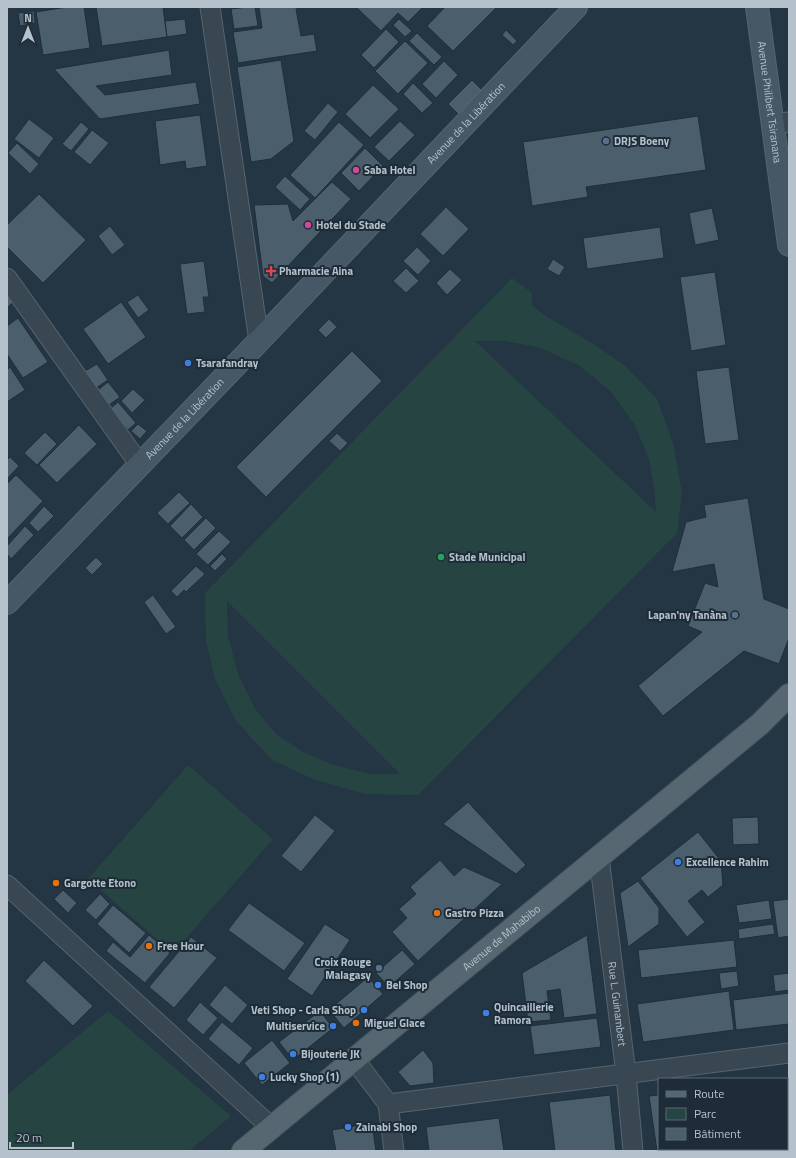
<svg xmlns="http://www.w3.org/2000/svg" width="796" height="1158" font-family="'Titillium Web',sans-serif">
  <rect width="100%" height="100%" fill="#243643"/>
  <g fill="#264442" fill-rule="evenodd">
    <path d="M512,278L532,293V305L544,315L595,345L624,365L657,399L673,443L682,492L677,533L418,795L366,794L315,780L272,760L236,721L215,679L206,641L205,593ZM475,341H506L541,348L580,366L611,392L634,424L648,456L654,486L656,512ZM227,601L399,773V774H371L333,765L303,752L276,734L255,709L238,674L228,636Z"/>
    <path d="M188,765L273,839L173,953L88,879Z"/>
    <path d="M108,1011L231,1116L189,1151H7V1095Z"/>
  </g>
  <g fill="#4a5e6b" stroke="#1f2e3a">
    <path d="M67,7H84L90,48L43,55L36,12Z"/>
    <path d="M96,7H163L167,37L102,46Z"/>
    <path d="M248,7H255L258,26L234,29L231,9Z"/>
    <path d="M259,7H308L296,9L301,36L314,34L317,51L238,63L233,32L262,28Z"/>
    <path d="M356,7H423L408,22L398,13L381,31Z"/>
    <path d="M445,7H497L453,51L427,26Z"/>
    <path d="M34,11L35,23L20,26L18,13Z"/>
    <path d="M185,19L187,34L167,37L165,21Z"/>
    <path d="M399,19L412,31L405,37L393,25Z"/>
    <path d="M386,29L399,42L374,68L361,55Z"/>
    <path d="M506,30L517,41L513,45L502,35Z"/>
    <path d="M417,33L442,57L434,65L409,41Z"/>
    <path d="M405,41L428,63L398,94L375,71Z"/>
    <path d="M169,50L172,75L96,86L105,95L196,82L200,104L100,119L54,69Z"/>
    <path d="M281,60L294,141L271,159L251,162L237,67Z"/>
    <path d="M444,61L458,75L436,98L422,84Z"/>
    <path d="M472,80L485,93L461,117L448,104Z"/>
    <path d="M413,83L433,103L422,113L403,94Z"/>
    <path d="M373,85L399,109L370,138L345,114Z"/>
    <path d="M328,103L338,112L315,140L304,131Z"/>
    <path d="M200,115L207,166L186,169L185,161L160,165L155,121Z"/>
    <path d="M698,116L706,170L586,187L588,197L532,206L523,142Z"/>
    <path d="M29,119L54,138L39,158L14,139Z"/>
    <path d="M400,121L415,135L389,161L374,147Z"/>
    <path d="M81,122L89,129L71,151L62,144Z"/>
    <path d="M339,122L364,145L315,198L290,175Z"/>
    <path d="M92,130L109,143L90,165L74,152Z"/>
    <path d="M17,143L39,164L30,174L8,153Z"/>
    <path d="M365,148L383,166L359,191L341,173Z"/>
    <path d="M285,176L310,199L300,210L275,187Z"/>
    <path d="M332,182L351,199L272,283L263,276L254,205L288,204L293,221Z"/>
    <path d="M39,194L86,240L43,283L7,247V225Z"/>
    <path d="M446,207L469,229L443,256L420,234Z"/>
    <path d="M712,208L719,240L695,245L689,213Z"/>
    <path d="M110,226L125,245L112,255L98,236Z"/>
    <path d="M660,227L664,258L587,269L583,238Z"/>
    <path d="M417,247L431,261L418,275L403,261Z"/>
    <path d="M553,259L565,267L559,276L547,269Z"/>
    <path d="M204,261L209,297H203L205,312L187,314L180,264Z"/>
    <path d="M406,268L419,281L406,293L393,281Z"/>
    <path d="M450,269L462,280L447,295L436,283Z"/>
    <path d="M715,272L726,345L691,351L680,277Z"/>
    <path d="M7,294L14,301L7,308Z"/>
    <path d="M138,295L149,310L138,318L127,302Z"/>
    <path d="M121,302L146,337L108,364L83,329Z"/>
    <path d="M18,318L48,362L23,378L7,354V326Z"/>
    <path d="M329,319L337,327L326,338L318,330Z"/>
    <path d="M352,351L382,381L266,497L236,467Z"/>
    <path d="M97,364L108,380L96,388L85,371Z"/>
    <path d="M10,367L25,390L7,402V370Z"/>
    <path d="M729,367L739,440L705,444L696,371Z"/>
    <path d="M108,382L120,397L109,405L98,390Z"/>
    <path d="M133,389L145,400L132,413L121,401Z"/>
    <path d="M118,402L136,423L128,430L110,409Z"/>
    <path d="M138,424L147,431L140,439L131,431Z"/>
    <path d="M79,425L97,444L57,483L39,465Z"/>
    <path d="M45,432L57,444L37,465L24,453Z"/>
    <path d="M337,433L348,443L340,451L329,441Z"/>
    <path d="M10,457L19,466L7,479V460Z"/>
    <path d="M16,475L43,501L7,539V484Z"/>
    <path d="M179,492L190,503L168,524L157,513Z"/>
    <path d="M748,498L764,599L789,609V638L779,664L744,651L663,716L638,686L702,632L688,626L705,583L718,587L714,564L672,572L686,522L706,517L704,505Z"/>
    <path d="M191,504L203,517L182,538L170,526Z"/>
    <path d="M44,506L54,516L38,532L29,523Z"/>
    <path d="M206,518L216,528L194,550L184,540Z"/>
    <path d="M25,526L34,535L11,559L7,554V546Z"/>
    <path d="M219,531L231,542L208,565L196,554Z"/>
    <path d="M222,554L227,559L215,571L210,566Z"/>
    <path d="M96,557L103,564L92,575L85,568Z"/>
    <path d="M196,566L205,574L186,592L184,590L177,597L171,591Z"/>
    <path d="M153,595L176,627L166,634L144,602Z"/>
    <path d="M468,802L526,865L516,874L443,824Z"/>
    <path d="M315,815L335,831L301,872L281,856Z"/>
    <path d="M758,817L759,844L733,845L732,818Z"/>
    <path d="M698,832L721,861L723,885L708,897L702,890L688,901L705,922L687,937L640,878Z"/>
    <path d="M440,860L454,876L464,867L502,884L418,961L392,932L407,918L399,909L416,894L410,887Z"/>
    <path d="M638,881L659,908V924L628,947L620,893Z"/>
    <path d="M63,890L77,903L68,913L54,899Z"/>
    <path d="M100,894L110,904L96,920L85,910Z"/>
    <path d="M789,899V936L778,938L773,901Z"/>
    <path d="M769,900L772,919L739,923L736,905Z"/>
    <path d="M249,903L305,943L284,971L228,930Z"/>
    <path d="M113,905L146,933L129,953L97,924Z"/>
    <path d="M325,924L350,940L312,996L287,979Z"/>
    <path d="M773,924L775,934L739,939L738,929Z"/>
    <path d="M149,935L170,953L145,983L106,951L113,942L130,957Z"/>
    <path d="M587,935L597,1014L564,1018L560,989L547,991L551,1020L528,1022L522,973Z"/>
    <path d="M191,937L217,958L174,1008L149,987Z"/>
    <path d="M734,940L737,967L641,978L638,950Z"/>
    <path d="M402,950L415,964L389,987L376,973Z"/>
    <path d="M44,960L93,1006L73,1026L25,981Z"/>
    <path d="M737,971L739,986L721,989L719,973Z"/>
    <path d="M789,973V990L775,992L773,975Z"/>
    <path d="M368,977L383,994L344,1028L329,1010Z"/>
    <path d="M225,985L248,1005L232,1024L209,1005Z"/>
    <path d="M729,991L734,1030L643,1042L637,1004Z"/>
    <path d="M789,993V1024L736,1030L733,1000Z"/>
    <path d="M200,1002L218,1018L203,1035L186,1020Z"/>
    <path d="M320,1011L333,1028L293,1060L279,1042Z"/>
    <path d="M597,1018L601,1047L534,1055L530,1026Z"/>
    <path d="M222,1022L253,1048L239,1065L208,1039Z"/>
    <path d="M272,1040L290,1063L262,1085L244,1063Z"/>
    <path d="M423,1050L433,1063L434,1083L410,1086L398,1072Z"/>
    <path d="M610,1095L616,1151H555L549,1102Z"/>
    <path d="M659,1095V1149H695V1151H657L649,1096Z"/>
    <path d="M499,1118L504,1151H429L426,1127Z"/>
    <path d="M372,1123L376,1151H336L332,1130Z"/>
    <path d="M787,1133H789V1151H736V1149H787Z"/>
  </g>
  <g fill="none" stroke-linecap="round" stroke-linejoin="round">
    <defs>
      <g id="street">
        <path d="M210,7L259,341"/>
        <path d="M773,124L789,122"/>
        <path d="M7,278L140,465"/>
        <path id="s1" d="M599,857L626,1074L633,1151"/>
        <path d="M7,885L271,1127"/>
        <path d="M354,1059L388,1104L394,1151"/>
        <path d="M388,1104L789,1053"/>
      </g>
      <g id="secondary">
        <path id="s2" d="M757,7L789,245"/>
        <path id="s3" d="M7,603L259,341L576,7"/>
      </g>
      <g id="primary">
        <path id="s4" d="M243,1151L760,724L789,695"/>
      </g>
    </defs>
    <use href="#street" stroke="#56656f" stroke-width="21"/>
    <use href="#secondary" stroke="#56656f" stroke-width="24"/>
    <use href="#primary" stroke="#45535e" stroke-width="24"/>
    <use href="#street" stroke="#384752" stroke-width="19"/>
    <use href="#secondary" stroke="#465766" stroke-width="22"/>
    <use href="#primary" stroke="#566772" stroke-width="22"/>
  </g>
  <g fill="#5c6f8a" stroke="#1d2c38" stroke-width="1.5">
    <circle cx="606" cy="141" r="4"/>
    <circle cx="735" cy="615" r="4"/>
    <circle cx="379" cy="968" r="4"/>
  </g>
  <g fill="#d1479c" stroke="#1d2c38" stroke-width="1.5">
    <circle cx="356" cy="170" r="4"/>
    <circle cx="308" cy="225" r="4"/>
  </g>
  <path fill="#e0444e" stroke="#1d2c38" stroke-width="1.5" d="M269 265h4v4h4v4h-4v4h-4v-4h-4v-4h4z"/>
  <g fill="#3f7fe0" stroke="#1d2c38" stroke-width="1.5">
    <circle cx="188" cy="363" r="4"/>
    <circle cx="678" cy="862" r="4"/>
    <circle cx="378" cy="985" r="4"/>
    <circle cx="364" cy="1010" r="4"/>
    <circle cx="486" cy="1013" r="4"/>
    <circle cx="333" cy="1026" r="4"/>
    <circle cx="293" cy="1054" r="4"/>
    <circle cx="262" cy="1077" r="4"/>
    <circle cx="348" cy="1127" r="4"/>
  </g>
  <circle fill="#2e9e5b" stroke="#1d2c38" stroke-width="1.5" cx="441" cy="557" r="4"/>
  <g fill="#e8710a" stroke="#1d2c38" stroke-width="1.5">
    <circle cx="56" cy="883" r="4"/>
    <circle cx="437" cy="913" r="4"/>
    <circle cx="149" cy="946" r="4"/>
    <circle cx="356" cy="1023" r="4"/>
  </g>
  <g text-anchor="middle" stroke-width="4" stroke-linejoin="round" paint-order="stroke">
    <g font-size="11" fill="#b5c2cc" stroke="#1d2c38">
      <text dy="4" stroke="none"><textPath href="#s2" startOffset="96">Avenue Philibert Tsiranana</textPath></text>
      <text dy="4" stroke="none"><textPath href="#s3" startOffset="664">Avenue de la Libération</textPath></text>
      <text dy="4" stroke="none"><textPath href="#s3" startOffset="256">Avenue de la Libération</textPath></text>
      <text dy="4" stroke="none"><textPath href="#s4" startOffset="335">Avenue de Mahabibo</textPath></text>
      <text dy="4" stroke="none"><textPath href="#s1" startOffset="148">Rue L. Guinambert</textPath></text>
    </g>
    <g font-size="11" font-weight="bold" fill="#b5c2cc" stroke="#1d2c38" text-anchor="start">
      <text x="614" y="145">DRJS Boeny</text>
      <text x="364" y="174">Saba Hotel</text>
      <text x="316" y="229">Hotel du Stade</text>
      <text x="279" y="275">Pharmacie Aina</text>
      <text x="196" y="367">Tsarafandray</text>
      <text x="449" y="561">Stade Municipal</text>
      <text x="727" y="619" text-anchor="end">Lapan'ny Tanàna</text>
      <text x="686" y="866">Excellence Rahim</text>
      <text x="64" y="887">Gargotte Etono</text>
      <text x="445" y="917">Gastro Pizza</text>
      <text x="157" y="950">Free Hour</text>
      <text x="371" y="966" text-anchor="end">Croix Rouge<tspan x="371" dy="13">Malagasy</tspan></text>
      <text x="386" y="989">Bel Shop</text>
      <text x="494" y="1011">Quincaillerie<tspan x="494" dy="13">Ramora</tspan></text>
      <text x="356" y="1014" text-anchor="end">Veti Shop - Carla Shop</text>
      <text x="364" y="1027">Miguel Glace</text>
      <text x="325" y="1030" text-anchor="end">Multiservice</text>
      <text x="301" y="1058">Bijouterie JK</text>
      <text x="270" y="1081">Lucky Shop (1)</text>
      <text x="356" y="1131">Zainabi Shop</text>
    </g>
  </g>
  <rect width="796" height="1158" fill="none" stroke="#b5c2cc" stroke-width="16"/>
  <rect x="658" y="1078" width="130" height="72" fill="#1d2c38" stroke="#5a6873"/>
  <rect x="666" y="1091" width="20" height="6" fill="#566772" stroke="#5a6873"/>
  <text x="694" y="1098" font-size="12" fill="#b5c2cc">Route</text>
  <rect x="666" y="1108" width="20" height="12" fill="#264442" stroke="#5a6873"/>
  <text x="694" y="1118" font-size="12" fill="#b5c2cc">Parc</text>
  <rect x="666" y="1128" width="20" height="12" fill="#4a5e6b" stroke="#5a6873"/>
  <text x="694" y="1138" font-size="12" fill="#b5c2cc">Bâtiment</text>
  <g transform="translate(28 28)" stroke="#1d2c38" stroke-width="3" paint-order="stroke">
  <path d="M0-3L7 15L0 10L-7 15Z" fill="#b5c2cc"/>
  <text y="-6" font-size="11" font-weight="bold" text-anchor="middle" fill="#b5c2cc">N</text>
  </g>
  <path d="M10 1142v6h63v-6" fill="none" stroke="#b5c2cc" stroke-width="2"/>
  <text x="16" y="1142" font-size="12" fill="#b5c2cc" stroke="#1d2c38" stroke-width="3" paint-order="stroke">20 m</text>
</svg>
